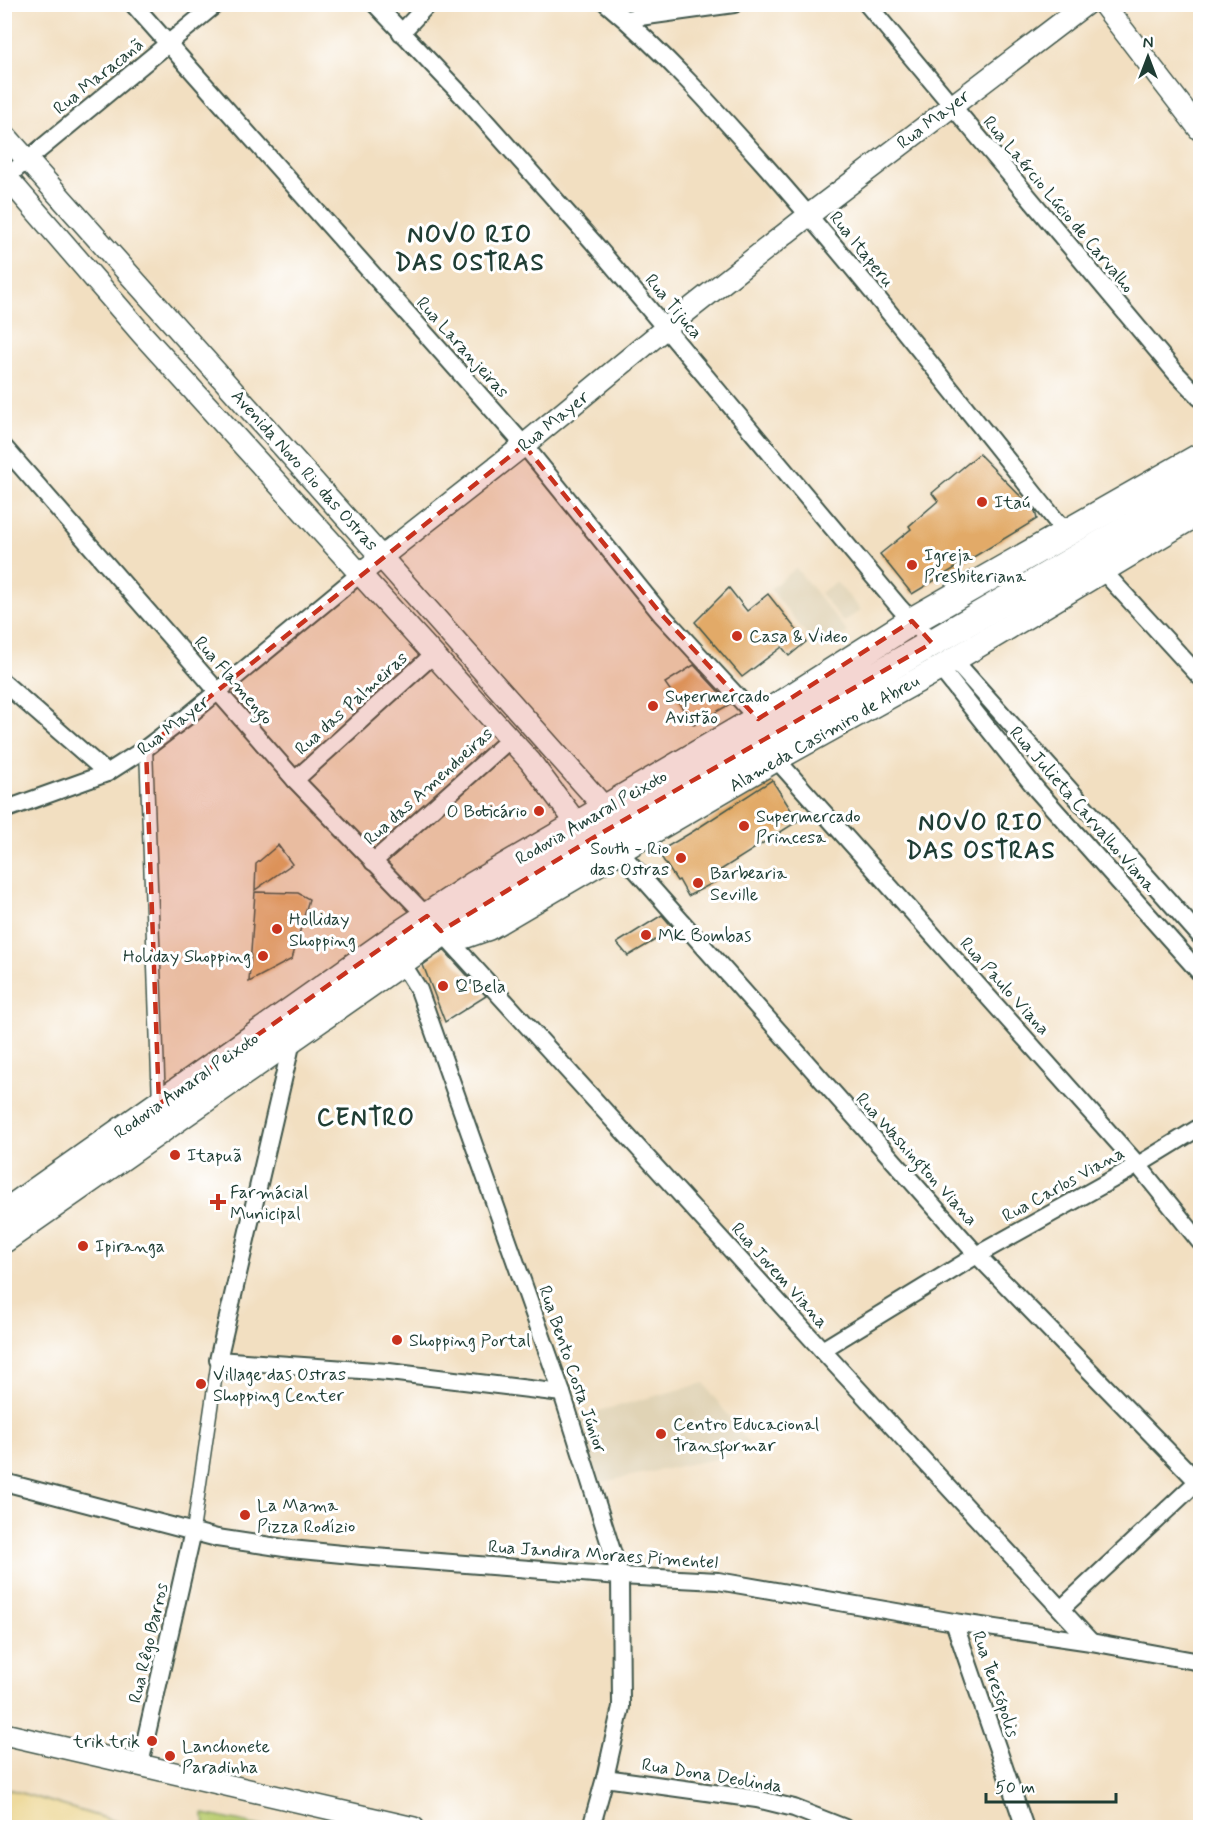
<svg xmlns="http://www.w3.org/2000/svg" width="1205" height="1832" font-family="Mynerve,sans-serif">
  <rect width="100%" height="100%" fill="#fff"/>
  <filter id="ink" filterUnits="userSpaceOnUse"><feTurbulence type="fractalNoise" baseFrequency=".0167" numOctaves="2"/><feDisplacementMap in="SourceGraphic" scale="12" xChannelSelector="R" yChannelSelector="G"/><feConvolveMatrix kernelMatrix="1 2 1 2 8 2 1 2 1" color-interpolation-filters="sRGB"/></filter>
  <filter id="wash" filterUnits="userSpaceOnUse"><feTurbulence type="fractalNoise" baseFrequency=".008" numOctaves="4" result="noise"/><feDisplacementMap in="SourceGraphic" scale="24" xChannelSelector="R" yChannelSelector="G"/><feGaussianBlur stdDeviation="1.35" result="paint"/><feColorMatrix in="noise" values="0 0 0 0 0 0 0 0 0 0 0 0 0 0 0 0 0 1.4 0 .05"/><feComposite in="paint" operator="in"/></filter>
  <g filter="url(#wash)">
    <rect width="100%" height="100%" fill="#f2dfc1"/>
    <g fill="#e0d3b5">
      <path d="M796,568L848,633L819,650L770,589Z"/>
      <path d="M836,582L861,610L843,622L820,593Z"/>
      <path d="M704,1383L754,1451L598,1483L576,1417Z"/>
    </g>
    <path fill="#bbce71" stroke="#6d8652" stroke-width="1.5" d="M204,1814L264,1827H205Z"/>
    <path fill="#eeda9e" stroke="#868c69" stroke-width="1.5" d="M4,1788H5L134,1827H5Z"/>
    <g id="blocks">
      <g fill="#e2aa67">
        <path d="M979,454L1035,511L1037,519L912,594L880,554L911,529L909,526L938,501L932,493Z"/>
        <path d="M729,588L747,611L768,594L806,642L789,656L782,647L742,677L695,622Z"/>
        <path d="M694,665L730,704L694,725L665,683Z"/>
        <path d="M772,780L798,821L711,876L715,882L688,896L679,880L677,881L658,852L692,832Z"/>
        <path d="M278,845L292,864L255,890L256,864Z"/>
        <path d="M255,892L298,893L309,899L292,959L249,982Z"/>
        <path d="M662,915L674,929L628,956L617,943Z"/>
        <path d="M444,950L486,996L445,1022L423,965Z"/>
      </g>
    </g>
  </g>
  <g filter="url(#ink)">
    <use href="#blocks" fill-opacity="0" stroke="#3f5549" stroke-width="1.5"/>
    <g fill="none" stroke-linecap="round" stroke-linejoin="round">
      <defs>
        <g id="pedestrian">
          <path d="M146,748L159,1103"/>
          <path d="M193,1531L218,1360"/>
        </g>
        <g id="minor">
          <path d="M133,4L524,445L661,614L758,719"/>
          <path d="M375,4L472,106L593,242L899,607L932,643"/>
          <path d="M607,4C664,52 714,108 763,163C866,279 960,402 1057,522L1069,533"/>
          <path d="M867,4L1176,373L1200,398"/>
          <path d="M625,19L734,4"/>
          <path d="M401,33L428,4"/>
          <path d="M4,179L216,4"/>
          <path d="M4,447L295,780L441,931L822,1350L1091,1642"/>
          <path d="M1103,571L1200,677"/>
          <path d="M953,659L1200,936"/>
          <path d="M940,668L1037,790L1200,973"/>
          <path d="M4,683L107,773"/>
          <path d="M776,759L1138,1165L1200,1242"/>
          <path d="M295,780L434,654"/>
          <path d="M4,810L107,773L146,748L188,716L361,573"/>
          <path d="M619,851L977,1255L1198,1482"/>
          <path d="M373,862L510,739"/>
          <path d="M391,959L409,974L419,990L562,1393L620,1576L621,1707L605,1778L591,1828"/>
          <path d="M293,1037L218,1360L389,1372L562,1393"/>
          <path d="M822,1350L977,1255L1138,1165L1200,1127"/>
          <path d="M4,1482L217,1538L291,1549L362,1556L620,1576L718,1581L954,1622L1091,1642L1200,1662"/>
          <path d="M1061,1609L1200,1479"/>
          <path d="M954,1622L1025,1828"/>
          <path d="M140,1764L193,1531"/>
          <path d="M605,1778L757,1799L794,1808L845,1828"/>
        </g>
        <g id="tertiary">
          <path d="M1103,4L1200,130"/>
          <path d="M4,134L605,808"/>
          <path d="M4,174L142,334L530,761L578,825"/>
          <path d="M361,573L524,445L667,327L809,215L1086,4"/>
          <path d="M4,1734L414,1828"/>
        </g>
        <path id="secondary" d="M441,931L465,936L488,928L776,759L940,668L1200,512"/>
        <g id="trunk">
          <path d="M4,1214L396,937L473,886L758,719L912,621L1200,457"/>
          <path d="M4,1239L482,905L598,835L932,643L1200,486"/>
        </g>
      </defs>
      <use href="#pedestrian" stroke="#3f5549" stroke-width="15"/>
      <use href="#minor" stroke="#3f5549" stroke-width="20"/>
      <use href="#tertiary" stroke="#3f5549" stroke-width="24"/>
      <use href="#secondary" stroke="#3f5549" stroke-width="27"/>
      <use href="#trunk" stroke="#3f5549" stroke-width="30"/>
      <use href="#pedestrian" stroke="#fff" stroke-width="12"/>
      <use href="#minor" stroke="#fff" stroke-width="16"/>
      <use href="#tertiary" stroke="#fff" stroke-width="21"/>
      <use href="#secondary" stroke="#fff" stroke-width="24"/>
      <use href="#trunk" stroke="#fff" stroke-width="27"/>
    </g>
  </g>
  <path fill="#c8321e" fill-opacity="0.2" stroke="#c8321e" stroke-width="4.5" stroke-dasharray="12 8" stroke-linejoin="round" d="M524,445L661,614L758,719L912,621L932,643L598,835L441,931L427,916L159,1104L146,748Z"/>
  <g fill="#c8321e" stroke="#fff" stroke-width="2">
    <circle cx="982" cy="502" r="6"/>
    <circle cx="912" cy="565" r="6"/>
    <circle cx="737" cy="636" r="6"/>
    <circle cx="653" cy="706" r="6"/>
    <circle cx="539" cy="811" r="6"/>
    <circle cx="744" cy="826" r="6"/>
    <circle cx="681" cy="858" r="6"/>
    <circle cx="698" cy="883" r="6"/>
    <circle cx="277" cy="929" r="6"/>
    <circle cx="646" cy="935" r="6"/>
    <circle cx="263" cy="956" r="6"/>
    <circle cx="443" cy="986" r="6"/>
    <circle cx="175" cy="1155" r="6"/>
    <path d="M215 1193h6v6h6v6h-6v6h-6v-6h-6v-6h6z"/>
    <circle cx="83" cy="1246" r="6"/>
    <circle cx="397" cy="1340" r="6"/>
    <circle cx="201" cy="1384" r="6"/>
    <circle cx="661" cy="1434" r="6"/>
    <circle cx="245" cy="1515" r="6"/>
    <circle cx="152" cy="1741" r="6"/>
    <circle cx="170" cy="1756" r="6"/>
  </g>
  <g text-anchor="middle" stroke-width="6" stroke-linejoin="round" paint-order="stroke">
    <g font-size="18" fill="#1f3d34" stroke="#fff">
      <text transform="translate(98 76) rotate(-39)" y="6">Rua Maracanã</text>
      <text transform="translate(933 119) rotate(-37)" y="6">Rua Mayer</text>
      <text transform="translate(1059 204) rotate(50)" y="6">Rua Laércio Lúcio de Carvalho</text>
      <text transform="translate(862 249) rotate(51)" y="6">Rua Itaperu</text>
      <text transform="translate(674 306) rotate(50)" y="6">Rua Tijuca</text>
      <text transform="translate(463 347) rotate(48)" y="6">Rua Laranjeiras</text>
      <text transform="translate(553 421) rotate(-39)" y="6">Rua Mayer</text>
      <text transform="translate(305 470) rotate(48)" y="6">Avenida Novo Rio das Ostras</text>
      <text transform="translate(234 680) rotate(49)" y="6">Rua Flamengo</text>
      <text transform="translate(351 703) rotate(-42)" y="6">Rua das Palmeiras</text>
      <text transform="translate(173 725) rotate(-38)" y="6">Rua Mayer</text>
      <text transform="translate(824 733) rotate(-30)" y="6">Alameda Casimiro de Abreu</text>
      <text transform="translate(428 786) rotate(-42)" y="6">Rua das Amendoeiras</text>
      <text transform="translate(1083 809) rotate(49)" y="6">Rua Julieta Carvalho Viana</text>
      <text transform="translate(591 817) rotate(-30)" y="6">Rodovia Amaral Peixoto</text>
      <text transform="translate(1005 986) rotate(48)" y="6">Rua Paulo Viana</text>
      <text transform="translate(186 1085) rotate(-35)" y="6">Rodovia Amaral Peixoto</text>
      <text transform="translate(917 1159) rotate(48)" y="6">Rua Washington Viana</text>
      <text transform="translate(1063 1184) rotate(-29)" y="6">Rua Carlos Viana</text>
      <text transform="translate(780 1275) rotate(48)" y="6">Rua Jovem Viana</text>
      <text transform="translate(573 1369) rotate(71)" y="6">Rua Bento Costa Júnior</text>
      <text transform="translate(603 1554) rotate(4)" y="6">Rua Jandira Moraes Pimentel</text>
      <text transform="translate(148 1643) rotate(-77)" y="6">Rua Rêgo Barros</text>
      <text transform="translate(996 1684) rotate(71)" y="6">Rua Teresópolis</text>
      <text transform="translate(712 1775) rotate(9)" y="6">Rua Dona Deolinda</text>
    </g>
    <g font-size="18" fill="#1f3d34" stroke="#fff" text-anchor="start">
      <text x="994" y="508">Itaú</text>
      <text x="924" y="561">Igreja<tspan x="924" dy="21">Presbiteriana</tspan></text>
      <text x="749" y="642">Casa &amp; Video</text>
      <text x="665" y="702">Supermercado<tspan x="665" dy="21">Avistão</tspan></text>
      <text x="527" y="817" text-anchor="end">O Boticário</text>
      <text x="756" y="822">Supermercado<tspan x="756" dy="21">Princesa</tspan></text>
      <text x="669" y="854" text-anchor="end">South - Rio<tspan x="669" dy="21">das Ostras</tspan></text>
      <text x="710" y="879">Barbearia<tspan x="710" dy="21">Seville</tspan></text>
      <text x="289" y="925">Holliday<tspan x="289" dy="21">Shopping</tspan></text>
      <text x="658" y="941">MK Bombas</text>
      <text x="251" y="962" text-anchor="end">Holiday Shopping</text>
      <text x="455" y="992">Q'Bela</text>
      <text x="187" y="1161">Itapuã</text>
      <text x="230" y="1198">Farmácial<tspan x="230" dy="21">Municipal</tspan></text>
      <text x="95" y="1252">Ipiranga</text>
      <text x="409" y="1346">Shopping Portal</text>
      <text x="213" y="1380">Village das Ostras<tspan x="213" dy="21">Shopping Center</tspan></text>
      <text x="673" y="1430">Centro Educacional<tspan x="673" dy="21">Transformar</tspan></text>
      <text x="257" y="1511">La Mama<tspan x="257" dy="21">Pizza Rodízio</tspan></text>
      <text x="140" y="1747" text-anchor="end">trik trik</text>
      <text x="182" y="1752">Lanchonete<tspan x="182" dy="21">Paradinha</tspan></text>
    </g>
    <g font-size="24" font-weight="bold" letter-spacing="1.5" fill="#1f3d34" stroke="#fff">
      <text x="470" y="242">NOVO RIO<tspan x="470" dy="28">DAS OSTRAS</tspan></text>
      <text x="981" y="830">NOVO RIO<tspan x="981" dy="28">DAS OSTRAS</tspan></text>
      <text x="366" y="1125">CENTRO</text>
    </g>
  </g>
  <rect width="1205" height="1832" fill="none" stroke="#fff" stroke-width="24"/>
  <g transform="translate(1148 57)" stroke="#ffffff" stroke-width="4.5" paint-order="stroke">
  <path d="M0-4.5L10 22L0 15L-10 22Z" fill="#1f3d34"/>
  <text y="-9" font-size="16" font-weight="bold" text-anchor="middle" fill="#1f3d34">N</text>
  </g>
  <path d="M986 1793v9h130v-9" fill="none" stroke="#1f3d34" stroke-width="3"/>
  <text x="995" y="1793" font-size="18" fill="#1f3d34" stroke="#ffffff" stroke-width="4.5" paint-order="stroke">50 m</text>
</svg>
